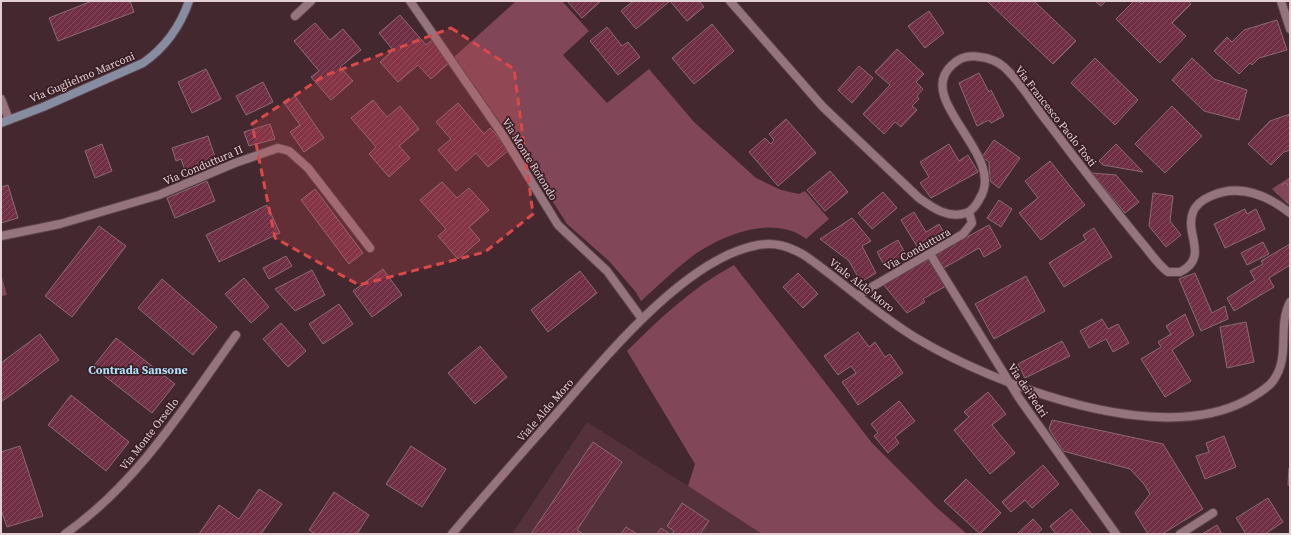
<svg xmlns="http://www.w3.org/2000/svg" width="1291" height="535" font-family="'Source Serif 4',serif">
  <defs>
    <pattern id="forest-crowns" width="20" height="18" patternUnits="userSpaceOnUse"><rect width="20" height="18" fill="#814657"/><path d="M2 6a3 3 0 1 1 6 0M12 15a3 3 0 1 1 6 0" fill="none" stroke="#93606e"/></pattern>
    <pattern id="building-hatch" width="6" height="6" patternUnits="userSpaceOnUse"><rect width="6" height="6" fill="#702f44"/><path d="M-1 1l2-2M0 6l6-6M5 7l2-2" fill="none" stroke="#844c5e"/></pattern>
  </defs>
  <rect width="100%" height="100%" fill="#442830"/>
  <path fill="#54313b" d="M587,422L688,486L762,534H512Z"/>
  <g fill="#814657">
    <path d="M516,1H562L589,31L563,55L607,103L649,69L694,122L756,178L781,190L799,194L805,191L829,219L806,239C774,214 723,235 694,255C675,269 658,286 641,301L635,291L609,261L567,224L523,155L454,57Z"/>
    <path d="M734,265L872,443L936,507L967,534H762L688,486L695,464L627,351C660,318 693,287 734,265Z"/>
    <path d="M1,274L7,295L1,296Z"/>
  </g>
  <path fill="url(#forest-crowns)" d="M1290,177V206L1272,189Z"/>
  <g fill="url(#building-hatch)" stroke="#8a6a72">
    <path d="M92,1H130L134,12L58,41L49,18Z"/>
    <path d="M567,1H601L582,18Z"/>
    <path d="M633,1H670L636,29L621,11Z"/>
    <path d="M670,1H699L704,7L687,21Z"/>
    <path d="M987,1H1034L1076,41L1053,64Z"/>
    <path d="M1095,1H1106L1101,6Z"/>
    <path d="M1134,1H1138L1142,4L1145,1H1188L1191,4L1172,23L1186,36L1160,63L1116,19Z"/>
    <path d="M929,11L944,33L925,48L908,26Z"/>
    <path d="M400,15L426,45L432,40L451,61L431,79L418,65L398,82L380,62L393,50L379,33Z"/>
    <path d="M1277,20L1287,50L1259,58L1252,65L1250,63L1239,74L1214,51L1227,37L1232,42L1244,30Z"/>
    <path d="M315,23L330,40L343,29L361,50L340,67L353,81L331,100L311,77L319,71L294,41Z"/>
    <path d="M712,24L734,51L694,84L672,58Z"/>
    <path d="M607,27L622,46L628,42L640,57L618,75L590,41Z"/>
    <path d="M897,49L924,74L916,82L923,89L917,96L919,99L912,106L917,110L901,127L895,122L884,134L863,114L890,85L875,72Z"/>
    <path d="M1095,58L1138,100L1115,125L1071,83Z"/>
    <path d="M1192,58L1214,79L1247,90L1239,120L1204,111L1172,80Z"/>
    <path d="M859,66L873,78L852,103L838,90Z"/>
    <path d="M206,69L221,99L192,113L178,82Z"/>
    <path d="M979,73L989,92L991,90L1004,116L991,123L989,120L977,126L959,83Z"/>
    <path d="M263,82L273,102L246,115L236,96Z"/>
    <path d="M295,96L324,138L304,152L290,132L300,125L285,104Z"/>
    <path d="M373,100L387,117L400,106L419,129L399,146L410,158L389,177L369,154L376,147L351,118Z"/>
    <path d="M458,103L484,134L490,128L509,150L488,167L476,153L456,171L438,150L451,139L436,122Z"/>
    <path d="M1172,106L1202,136L1165,173L1135,144Z"/>
    <path d="M1290,114V150L1284,152L1271,165L1248,144L1270,121Z"/>
    <path d="M786,119L816,153L778,186L749,152L765,138L771,144L774,140L769,134Z"/>
    <path d="M270,124L275,139L249,146L244,132Z"/>
    <path d="M208,136L218,166L187,176L181,159L176,161L172,148Z"/>
    <path d="M994,140L1020,158L999,188L990,181L989,162L982,157Z"/>
    <path d="M102,144L112,171L95,178L85,151Z"/>
    <path d="M949,144L959,161L968,155L978,172L931,198L920,183L929,177L920,162Z"/>
    <path d="M1116,144L1143,172L1103,165L1099,161Z"/>
    <path d="M1050,161L1085,205L1041,240L1019,213L1038,198L1025,181Z"/>
    <path d="M830,171L848,192L825,211L807,190Z"/>
    <path d="M1092,173L1116,175L1139,202L1125,213Z"/>
    <path d="M207,181L215,201L175,218L167,198Z"/>
    <path d="M442,182L457,198L469,188L489,210L469,227L480,240L458,259L438,236L446,229L420,200Z"/>
    <path d="M8,185L18,218L1,223V187Z"/>
    <path d="M315,189L363,253L349,264L301,200Z"/>
    <path d="M883,192L897,208L872,229L858,213Z"/>
    <path d="M1153,193L1173,196L1170,221L1181,235L1166,247L1149,226Z"/>
    <path d="M999,200L1012,209L1001,227L987,218Z"/>
    <path d="M267,205L280,233L219,262L206,235Z"/>
    <path d="M1245,209L1247,214L1256,209L1265,229L1225,248L1214,224Z"/>
    <path d="M914,212L926,232L939,224L947,238L921,253L901,220Z"/>
    <path d="M852,218L871,241L862,246L876,273L861,282L849,261L820,239Z"/>
    <path d="M989,225L1001,247L984,257L979,248L942,269L934,255Z"/>
    <path d="M99,226L126,246L72,317L45,296Z"/>
    <path d="M1094,228L1112,257L1064,287L1049,263L1086,240L1083,235Z"/>
    <path d="M898,240L906,255L885,267L877,252Z"/>
    <path d="M1263,242L1269,254L1247,265L1241,253Z"/>
    <path d="M1290,244V265L1269,278L1274,287L1234,311L1227,298L1255,280L1250,271L1263,264L1261,261Z"/>
    <path d="M286,256L292,266L269,279L263,268Z"/>
    <path d="M929,258L946,286L923,299L925,302L907,313L883,284Z"/>
    <path d="M383,269L402,295L372,317L353,291Z"/>
    <path d="M312,270L325,295L295,311L275,289Z"/>
    <path d="M580,271L597,293L548,332L531,310Z"/>
    <path d="M798,273L818,294L803,308L783,287Z"/>
    <path d="M1195,273L1212,313L1225,306L1228,319L1201,331L1179,279Z"/>
    <path d="M1026,276L1045,311L994,339L975,304Z"/>
    <path d="M244,278L269,307L251,323L225,294Z"/>
    <path d="M162,279L217,327L193,355L138,308Z"/>
    <path d="M339,304L353,324L323,344L309,324Z"/>
    <path d="M1185,314L1194,335L1172,350L1191,381L1165,397L1141,359L1161,347L1158,342L1171,334L1166,326Z"/>
    <path d="M1102,319L1108,329L1118,324L1129,343L1113,352L1106,339L1089,348L1080,331Z"/>
    <path d="M1246,322L1254,362L1227,368L1220,327Z"/>
    <path d="M281,323L306,351L288,367L263,339Z"/>
    <path d="M858,332L869,347L875,342L885,357L890,354L903,373L858,405L842,382L856,373L851,366L838,375L824,356Z"/>
    <path d="M40,334L59,360L1,402V363Z"/>
    <path d="M116,338L175,384L152,413L93,367Z"/>
    <path d="M1062,341L1070,356L1025,378L1018,364Z"/>
    <path d="M480,346L507,377L475,404L448,373Z"/>
    <path d="M988,392L1006,414L992,425L1015,453L990,474L954,430L969,417L964,412Z"/>
    <path d="M71,395L129,442L106,471L48,425Z"/>
    <path d="M899,401L915,421L895,437L899,443L888,453L874,436L878,433L871,424Z"/>
    <path d="M1052,420L1163,444L1203,509L1162,534H1148L1135,513L1150,494L1144,484L1130,469L1063,451L1049,429Z"/>
    <path d="M1224,436L1236,467L1205,479L1196,456L1209,452L1206,443Z"/>
    <path d="M593,442L622,462L577,530L583,534H531Z"/>
    <path d="M20,446L43,516L7,527L1,510V452Z"/>
    <path d="M411,446L446,469L422,507L386,484Z"/>
    <path d="M1043,465L1059,484L1032,508L1025,500L1011,512L1002,502Z"/>
    <path d="M1289,468H1290V485H1288Z"/>
    <path d="M966,479L1001,513L980,534L944,501Z"/>
    <path d="M259,489L282,504L261,534H199L219,505L239,519Z"/>
    <path d="M334,492L369,515L357,534H315L309,530Z"/>
    <path d="M1268,498L1283,522L1265,534H1246L1236,518Z"/>
    <path d="M682,503L709,521L700,534H672L674,531L667,526Z"/>
    <path d="M1071,509L1091,533L1090,534H1056L1050,526Z"/>
    <path d="M1033,519L1042,529L1036,534H1017Z"/>
    <path d="M1217,525L1222,534H1202Z"/>
    <path d="M626,527L637,534H621Z"/>
    <path d="M661,528L670,534H657Z"/>
  </g>
  <g fill="none" stroke-linecap="round" stroke-linejoin="round">
    <defs>
      <g id="minor">
        <path d="M410,1L502,134L558,225L607,271L642,319"/>
        <path d="M1281,1L1290,29"/>
        <path d="M295,16L311,1"/>
        <path d="M1,99L9,120"/>
        <path d="M1,236L60,224L159,195L235,163L278,148L289,151L308,168L370,248"/>
        <path d="M930,254L1019,398L1116,534"/>
        <path d="M858,295L963,234L972,223L969,212"/>
        <path d="M65,534C138,483 185,406 236,335"/>
        <path d="M1180,534L1213,513"/>
      </g>
      <g id="tertiary">
        <path d="M730,1L823,107L919,198C933,208 948,219 966,213C972,211 977,204 980,198C1007,155 913,100 952,65C959,58 969,55 980,57C989,58 997,61 1004,67C1022,83 1034,106 1049,124C1079,164 1110,204 1142,243C1150,252 1158,265 1168,272H1180C1210,257 1184,234 1193,212C1196,204 1204,199 1211,196C1240,183 1267,195 1290,213"/>
        <path d="M452,534C486,493 522,453 557,413C604,359 685,258 758,245C775,242 788,246 804,255C842,281 876,314 916,338C995,385 1159,448 1247,400C1256,395 1267,389 1273,381C1291,357 1277,327 1290,302"/>
      </g>
      <path id="secondary" d="M1,123L43,107L143,63C166,47 180,27 189,1"/>
    </defs>
    <use href="#minor" stroke="#5d454c" stroke-width="10"/>
    <use href="#tertiary" stroke="#5d454c" stroke-width="10"/>
    <use href="#secondary" stroke="#5d454c" stroke-width="10"/>
    <use href="#minor" stroke="#95747d" stroke-width="8"/>
    <use href="#tertiary" stroke="#95747d" stroke-width="8"/>
    <use href="#secondary" stroke="#878da0" stroke-width="8"/>
  </g>
  <path fill="#d8494a" fill-opacity="0.2" stroke="#d8494a" stroke-width="3" stroke-dasharray="8 5" stroke-linejoin="round" d="M451,28L514,69L533,214L485,252L359,285L275,238L252,124L324,76Z"/>
  <g text-anchor="middle" stroke-width="3.5" stroke-linejoin="round" paint-order="stroke">
    <g font-size="11" fill="#e2cfd3" stroke="#391e26">
      <text transform="translate(82 77) rotate(-23)" y="4">Via Guglielmo Marconi</text>
      <text transform="translate(1056 116) rotate(52)" y="4">Via Francesco Paolo Tosti</text>
      <text transform="translate(530 159) rotate(58)" y="4">Via Monte Rotondo</text>
      <text transform="translate(203 165) rotate(-23)" y="4">Via Conduttura II</text>
      <text transform="translate(917 249) rotate(-30)" y="4">Via Conduttura</text>
      <text transform="translate(862 285) rotate(38)" y="4">Viale Aldo Moro</text>
      <text transform="translate(1028 390) rotate(56)" y="4">Via dei Fedri</text>
      <text transform="translate(545 410) rotate(-49)" y="4">Viale Aldo Moro</text>
      <text transform="translate(149 434) rotate(-52)" y="4">Via Monte Orsello</text>
    </g>
    <g font-size="12" font-weight="bold" fill="#afdff7" stroke="#391e26">
      <text x="138" y="374">Contrada Sansone</text>
    </g>
  </g>
  <rect width="1291" height="535" fill="none" stroke="#e2cfd3" stroke-width="4"/>
</svg>
